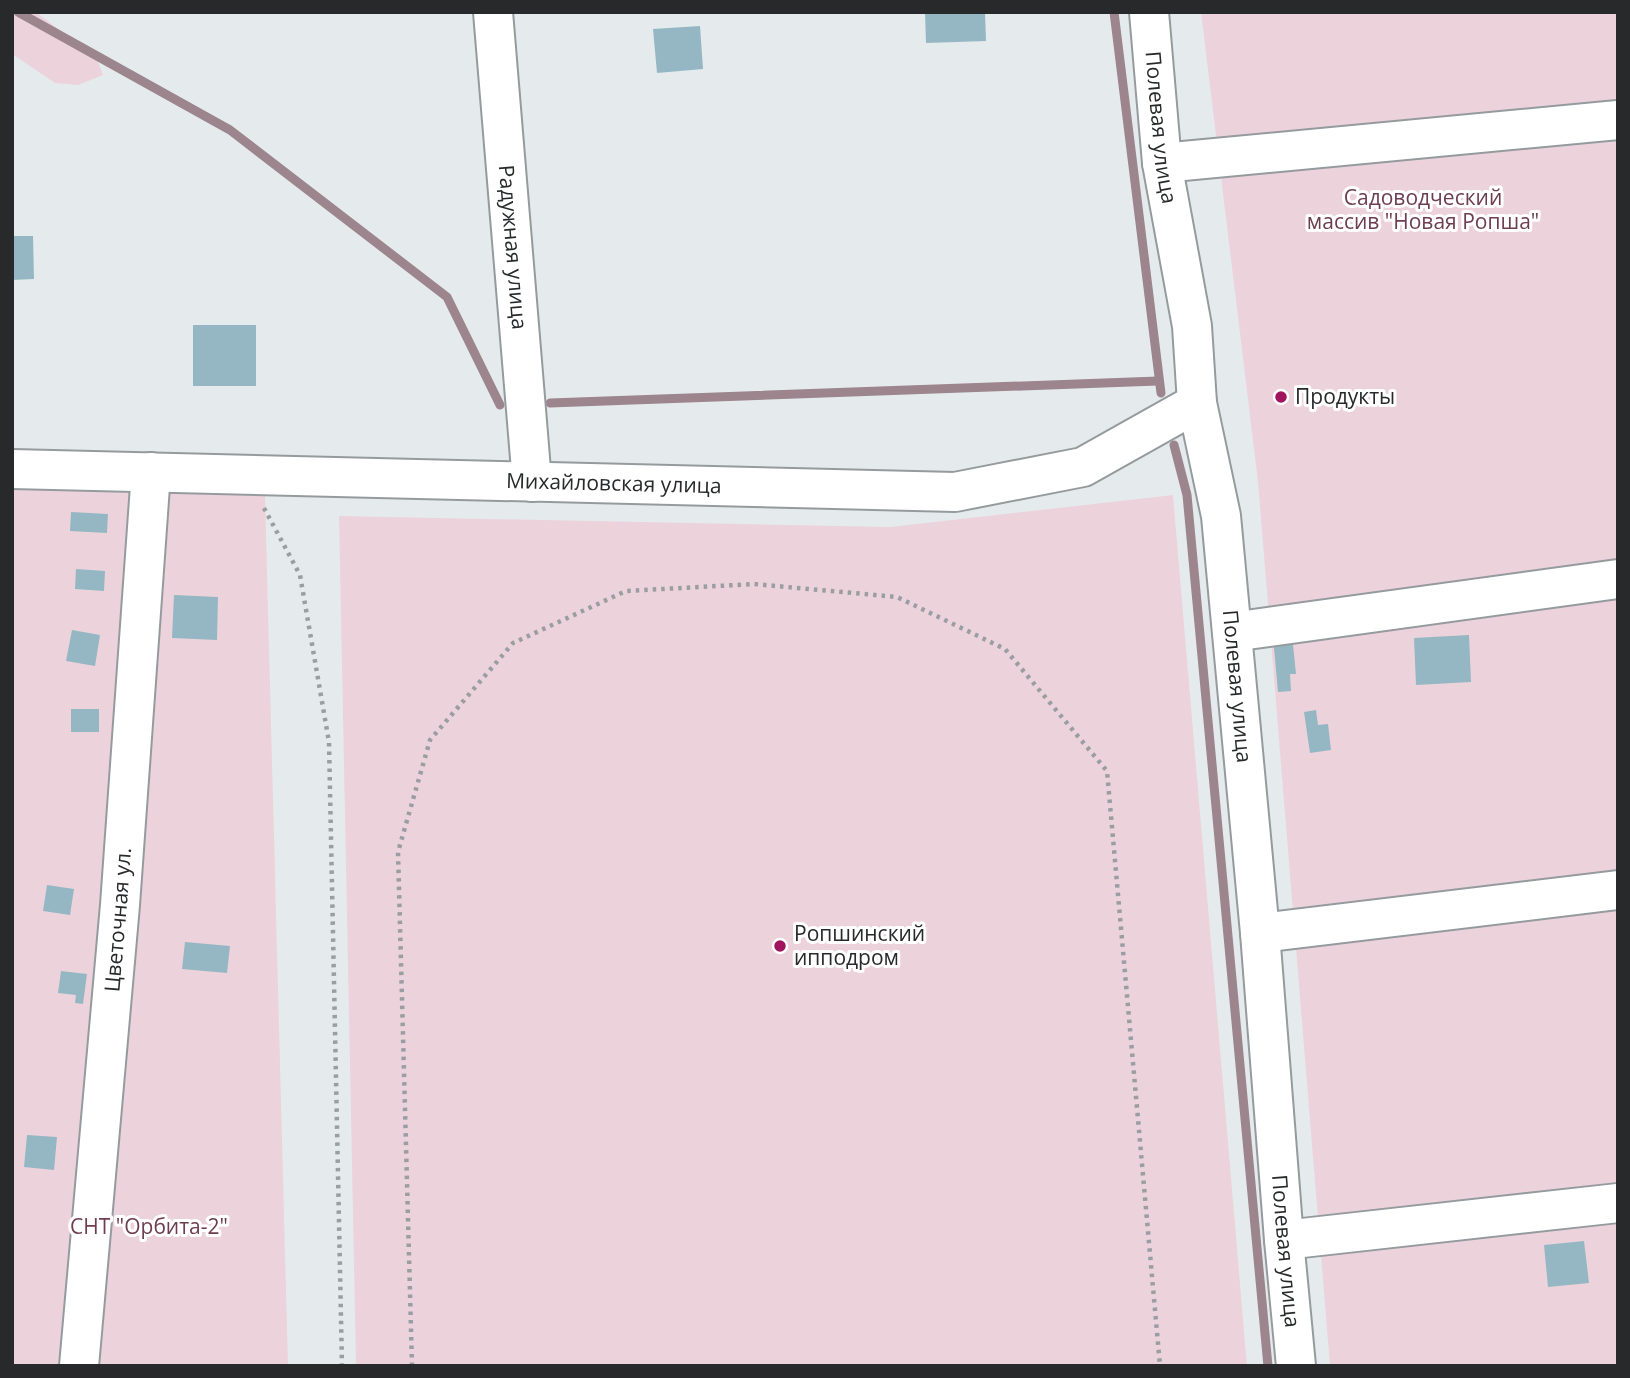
<svg xmlns="http://www.w3.org/2000/svg" width="1630" height="1378" font-family="'Open Sans',sans-serif">
  <rect width="100%" height="100%" fill="#e5ebed"/>
  <g fill="#ecd3db">
    <path d="M12,12H36L97,59L103,75L78,85L55,83L12,54Z"/>
    <path d="M1201,12H1618V1366H1330L1258,482Z"/>
    <path d="M12,487L265,495L288,1366H12Z"/>
    <path d="M1173,495L1247,1366H356L339,516L890,527Z"/>
  </g>
  <g fill="none" stroke-linecap="round" stroke-linejoin="round">
    <g stroke="#9c858d" stroke-width="9">
      <path d="M18,12L230,130L447,297L500,405"/>
      <path d="M1114,12L1161,393"/>
      <path d="M550,403L1158,381"/>
      <path d="M1174,445L1187,495L1268,1366"/>
    </g>
  </g>
  <g fill="#95b7c3">
    <path d="M925,12H985L986,41L926,43Z"/>
    <path d="M700,26L703,69L657,73L653,29Z"/>
    <path d="M12,236H33L34,279L12,280Z"/>
    <rect x="193" y="325" width="63" height="61"/>
    <path d="M71,512L108,514L107,533L70,531Z"/>
    <path d="M76,569L105,571L104,591L75,589Z"/>
    <path d="M174,595L218,597L217,640L172,638Z"/>
    <path d="M72,630L100,635L95,666L66,661Z"/>
    <path d="M1292,635L1296,674H1290L1291,691L1278,692L1273,637Z"/>
    <path d="M1469,635L1471,682L1416,685L1414,638Z"/>
    <rect x="71" y="709" width="28" height="23"/>
    <path d="M1316,710L1318,725L1328,724L1331,750L1310,753L1304,712Z"/>
    <path d="M47,885L74,889L70,915L43,911Z"/>
    <path d="M185,942L230,946L227,973L182,969Z"/>
    <path d="M61,971L87,974L83,1004L75,1003L76,995L58,993Z"/>
    <path d="M27,1135L57,1137L54,1170L24,1167Z"/>
    <path d="M1584,1241L1589,1283L1548,1287L1544,1245Z"/>
  </g>
  <g fill="none" stroke-linecap="round" stroke-linejoin="round">
    <defs>
      <g id="minor">
        <path id="s1" d="M493,12L532,482"/>
        <path id="s2" d="M1149,12L1162,163L1192,326L1197,403L1221,516L1260,933L1284,1240L1296,1366"/>
        <path d="M1162,163L1618,120"/>
        <path id="s3" d="M12,469L955,492L1083,467L1197,403"/>
        <path d="M1232,632L1618,579"/>
        <path d="M1260,933L1618,890"/>
        <path d="M1284,1240L1618,1203"/>
        <path id="s4" d="M79,1366L120,905L151,472"/>
      </g>
    </defs>
    <use href="#minor" stroke="#959b9d" stroke-width="42"/>
    <g stroke="#9a9ea0" stroke-width="4.5" stroke-dasharray="3.5 5" stroke-linecap="butt">
      <path d="M264,508L300,575L329,742L342,1366"/>
      <path d="M412,1366L398,852L430,740L513,643L626,591L754,584L897,597L1005,649L1107,771L1160,1366"/>
    </g>
    <use href="#minor" stroke="#fff" stroke-width="38"/>
  </g>
  <g fill="#a0145e" stroke="#fff" stroke-width="2.5">
    <circle cx="1281" cy="397" r="7"/>
    <circle cx="780" cy="946" r="7"/>
  </g>
  <g text-anchor="middle" stroke-width="6" stroke-linejoin="round" paint-order="stroke">
    <g font-size="21" fill="#27292a" stroke="#fff">
      <text dy="7" stroke="none"><textPath href="#s2" startOffset="116">Полевая улица</textPath></text>
      <text dy="7" stroke="none"><textPath href="#s1" startOffset="236">Радужная улица</textPath></text>
      <text dy="7" stroke="none"><textPath href="#s3" startOffset="602">Михайловская улица</textPath></text>
      <text dy="7" stroke="none"><textPath href="#s2" startOffset="681">Полевая улица</textPath></text>
      <text dy="7" stroke="none"><textPath href="#s4" startOffset="448">Цветочная ул.</textPath></text>
      <text dy="7" stroke="none"><textPath href="#s2" startOffset="1248">Полевая улица</textPath></text>
    </g>
    <g font-size="21" fill="#6d3d50" stroke="#fff">
      <text x="1423" y="205">Садоводческий<tspan x="1423" dy="24">массив "Новая Ропша"</tspan></text>
      <text x="149" y="1234">СНТ "Орбита-2"</text>
    </g>
    <g font-size="21" fill="#27292a" stroke="#fff" text-anchor="start">
      <text x="1295" y="404">Продукты</text>
      <text x="794" y="941">Ропшинский<tspan x="794" dy="24">ипподром</tspan></text>
    </g>
  </g>
  <rect width="1630" height="1378" fill="none" stroke="#27292a" stroke-width="28"/>
</svg>
